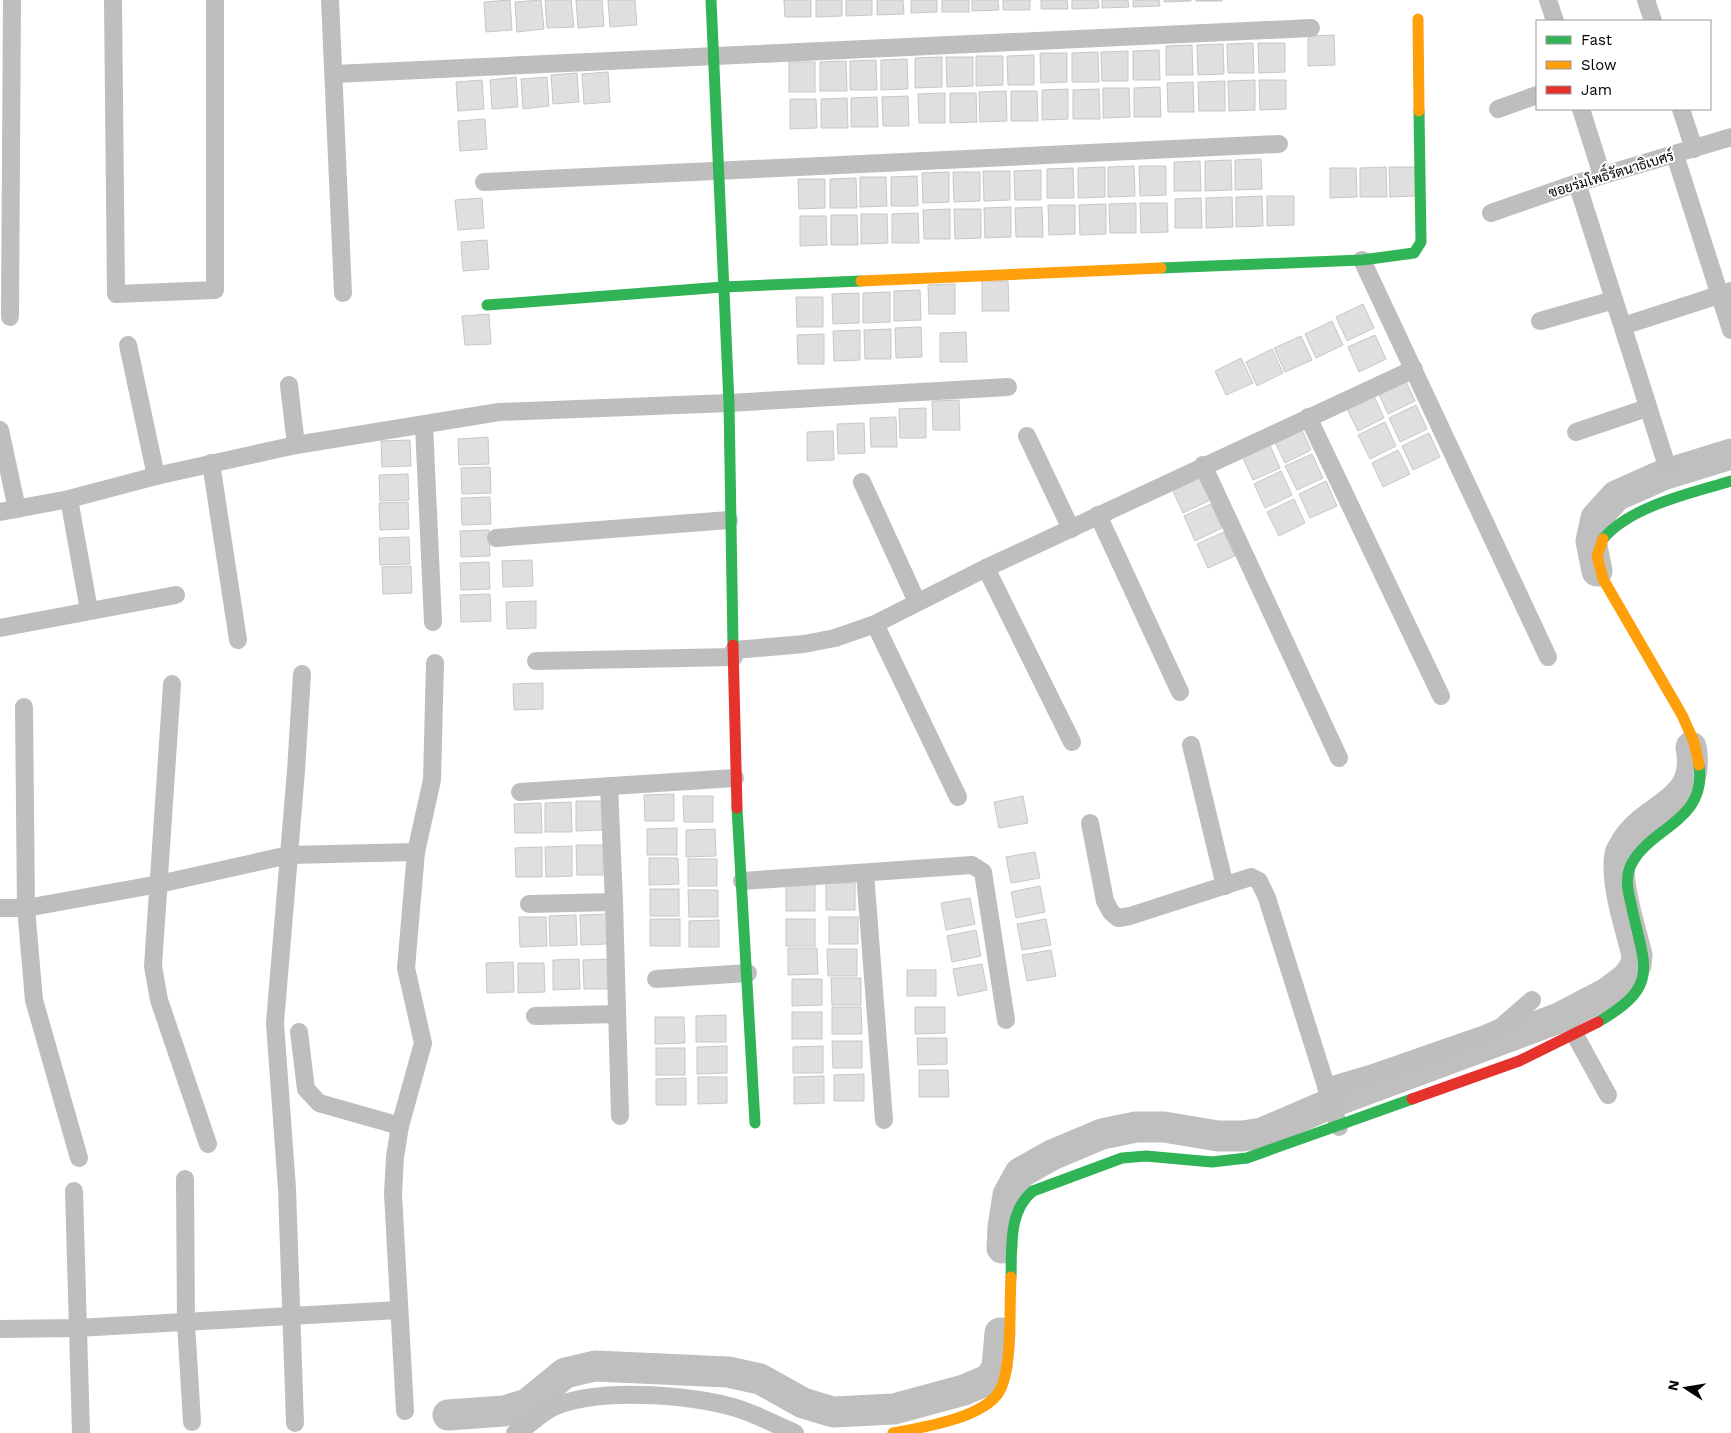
<svg xmlns="http://www.w3.org/2000/svg" width="1731" height="1433" font-family="'Work Sans',Sarabun,sans-serif">
  <rect width="100%" height="100%" fill="#fff"/>
  <g fill="none" stroke-linecap="round" stroke-linejoin="round">
    <g stroke="#bfbfbf" stroke-width="31">
      <path d="M1597,571L1591,541L1596,518L1616,496L1663,475L1731,454"/>
      <path d="M1002,1248L1003,1227L1008,1195L1020,1173L1052,1155L1102,1134L1136,1127H1164L1218,1136H1243L1262,1133L1341,1099L1559,1018L1607,993L1627,978L1636,965L1637,955C1630,926 1615,883 1620,854C1621,850 1625,845 1627,841C1650,806 1702,804 1691,747"/>
      <path d="M448,1415L504,1411L527,1404L565,1373L595,1366L728,1372L760,1379L803,1403L833,1412L894,1409L964,1390L990,1379L997,1367L1000,1333"/>
    </g>
  </g>
  <g fill="#dfdfdf" stroke="#c7c7c7">
    <path d="M510,0L512,30L486,32L484,2Z"/>
    <path d="M541,0L544,29L517,32L515,2Z"/>
    <path d="M545,0H571L574,27L547,28Z"/>
    <path d="M576,0H602L604,26L578,28Z"/>
    <path d="M608,0H635L637,25L610,27Z"/>
    <path d="M784,0H811V17H785Z"/>
    <path d="M816,0H842V16L816,17Z"/>
    <path d="M846,0H872V15L846,16Z"/>
    <path d="M877,0H903L904,14L877,15Z"/>
    <path d="M911,0H937V12L911,13Z"/>
    <rect x="942" y="0" width="27" height="12"/>
    <path d="M972,0H998L999,10L972,11Z"/>
    <rect x="1003" y="0" width="27" height="10"/>
    <path d="M1041,0H1067L1068,9H1041Z"/>
    <path d="M1072,0H1098L1099,8L1072,9Z"/>
    <path d="M1102,0H1128L1129,7L1102,8Z"/>
    <path d="M1133,0H1159L1160,6L1133,7Z"/>
    <path d="M1164,0H1191V1L1164,2Z"/>
    <rect x="1196" y="0" width="26" height="1"/>
    <path d="M1334,35L1335,65L1308,66V36Z"/>
    <path d="M1253,43L1254,73H1228L1227,44Z"/>
    <path d="M1258,43H1285V72L1259,73Z"/>
    <path d="M1223,44L1224,74L1198,75L1197,45Z"/>
    <path d="M1192,45L1193,75H1166V46Z"/>
    <path d="M1159,50L1160,80H1133V51Z"/>
    <path d="M1128,51V81H1102L1101,52Z"/>
    <path d="M1098,52L1099,82H1072V53Z"/>
    <path d="M1040,53H1067V82L1041,83Z"/>
    <path d="M1034,55V85H1008L1007,56Z"/>
    <path d="M976,56H1003V85L976,86Z"/>
    <path d="M942,57V87L915,88V58Z"/>
    <path d="M946,57H973V86L947,87Z"/>
    <path d="M907,59L908,89L881,90V60Z"/>
    <path d="M876,60L877,90H850V61Z"/>
    <path d="M846,61L847,91H820V62Z"/>
    <rect x="789" y="62" width="26" height="30"/>
    <path d="M608,72L610,102L584,104L582,74Z"/>
    <path d="M577,73L579,102L553,104L551,75Z"/>
    <path d="M516,77L518,107L492,109L490,80Z"/>
    <path d="M547,77L549,106L523,109L521,79Z"/>
    <path d="M482,80L484,109L458,111L456,82Z"/>
    <path d="M1255,80V110L1229,111L1228,81Z"/>
    <path d="M1259,80H1286V109L1260,110Z"/>
    <path d="M1225,81V111H1199L1198,82Z"/>
    <path d="M1193,82L1194,112H1168L1167,83Z"/>
    <path d="M1160,87L1161,117H1134V88Z"/>
    <path d="M1103,88H1129L1130,117L1103,118Z"/>
    <path d="M1068,89V119L1042,120V90Z"/>
    <path d="M1099,89L1100,119H1073V90Z"/>
    <path d="M1006,91L1007,121L980,122L979,92Z"/>
    <path d="M1011,91H1037L1038,121H1011Z"/>
    <path d="M945,93V123H919L918,94Z"/>
    <path d="M950,93H976L977,122L950,123Z"/>
    <path d="M908,96L909,126H883L882,97Z"/>
    <path d="M877,97L878,127H851V98Z"/>
    <path d="M847,98L848,128H821V99Z"/>
    <path d="M790,99H816L817,128L790,129Z"/>
    <path d="M485,119L487,149L460,151L458,121Z"/>
    <path d="M1261,159L1262,189L1235,190V160Z"/>
    <path d="M1231,160L1232,190L1205,191V161Z"/>
    <path d="M1200,161L1201,191H1174V162Z"/>
    <path d="M1134,166L1135,196L1108,197V167Z"/>
    <path d="M1139,166H1166V195L1140,196Z"/>
    <path d="M1105,167V197L1078,198V168Z"/>
    <path d="M1386,167L1387,197H1360V168Z"/>
    <path d="M1389,167H1416V196L1390,197Z"/>
    <path d="M1073,168L1074,198H1047V169Z"/>
    <path d="M1330,168H1356L1357,197L1330,198Z"/>
    <path d="M1041,170V200H1015L1014,171Z"/>
    <path d="M983,171H1010V200L984,201Z"/>
    <path d="M949,172V202L923,203L922,173Z"/>
    <path d="M953,172H980V201L954,202Z"/>
    <path d="M917,176L918,206H891V177Z"/>
    <path d="M860,177H886L887,206L860,207Z"/>
    <path d="M856,178L857,208H830V179Z"/>
    <path d="M798,179H825V208L799,209Z"/>
    <path d="M1262,196L1263,226L1236,227V197Z"/>
    <path d="M1267,196H1294V225L1267,226Z"/>
    <path d="M1232,197L1233,227L1206,228V198Z"/>
    <path d="M482,198L484,228L458,230L455,200Z"/>
    <path d="M1201,198L1202,228H1175V199Z"/>
    <path d="M1136,203V233H1110L1109,204Z"/>
    <path d="M1140,203H1167L1168,232L1141,233Z"/>
    <path d="M1106,204V234L1080,235L1079,205Z"/>
    <path d="M1048,205H1075V234L1049,235Z"/>
    <path d="M1011,207V237L985,238L984,208Z"/>
    <path d="M1042,207L1043,237H1016L1015,208Z"/>
    <path d="M950,209V239H924L923,210Z"/>
    <path d="M954,209H981V238L955,239Z"/>
    <path d="M918,213L919,243H892V214Z"/>
    <path d="M861,214H887L888,243L861,244Z"/>
    <path d="M831,215H857L858,245H831Z"/>
    <path d="M800,216H826L827,245L800,246Z"/>
    <path d="M487,240L489,269L463,271L461,242Z"/>
    <path d="M982,281H1008L1009,311H982Z"/>
    <path d="M955,284V314H929L928,285Z"/>
    <path d="M920,290L921,320L894,321V291Z"/>
    <path d="M890,292V322L863,323V293Z"/>
    <path d="M859,293V323L833,324L832,294Z"/>
    <path d="M796,297H823V327H797Z"/>
    <path d="M1363,304L1374,328L1347,341L1336,317Z"/>
    <path d="M489,314L491,344L465,345L462,316Z"/>
    <path d="M1332,321L1343,345L1316,358L1305,334Z"/>
    <path d="M921,327L922,357L896,358L895,328Z"/>
    <path d="M891,329V359H865L864,330Z"/>
    <path d="M860,330V360L834,361L833,331Z"/>
    <path d="M966,332L967,362H940V333Z"/>
    <path d="M824,334V364H798L797,335Z"/>
    <path d="M1375,335L1386,359L1359,372L1348,347Z"/>
    <path d="M1301,336L1312,360L1285,372L1274,348Z"/>
    <path d="M1272,349L1283,373L1257,386L1246,362Z"/>
    <path d="M1241,358L1253,383L1226,395L1215,371Z"/>
    <path d="M1404,377L1415,401L1388,414L1377,390Z"/>
    <path d="M1373,394L1384,418L1358,431L1346,407Z"/>
    <path d="M959,400L960,430H933L932,401Z"/>
    <path d="M1416,405L1427,429L1400,442L1389,418Z"/>
    <path d="M926,408V438H900L899,409Z"/>
    <path d="M896,417L897,447H871L870,418Z"/>
    <path d="M1385,422L1396,446L1370,459L1358,435Z"/>
    <path d="M864,423L865,453L838,454L837,424Z"/>
    <path d="M1300,426L1311,450L1285,463L1273,438Z"/>
    <path d="M833,431L834,460L807,461V432Z"/>
    <path d="M1429,433L1440,457L1413,470L1402,446Z"/>
    <path d="M488,437L489,464L459,465L458,439Z"/>
    <path d="M410,440L411,466L382,467L381,441Z"/>
    <path d="M1269,443L1280,468L1253,480L1242,456Z"/>
    <path d="M1398,450L1410,474L1383,487L1372,463Z"/>
    <path d="M1312,454L1323,478L1297,490L1285,466Z"/>
    <path d="M490,467L491,493L462,494L461,468Z"/>
    <path d="M1281,471L1292,495L1265,508L1254,484Z"/>
    <path d="M408,474L409,500L380,501L379,475Z"/>
    <path d="M1198,476L1210,500L1183,513L1172,489Z"/>
    <path d="M1326,481L1337,506L1310,518L1299,494Z"/>
    <path d="M490,497L491,524L462,525L461,498Z"/>
    <path d="M1294,499L1305,523L1279,536L1267,512Z"/>
    <path d="M408,502L409,529L380,530L379,503Z"/>
    <path d="M1211,504L1222,528L1195,541L1184,516Z"/>
    <path d="M489,530L490,556L461,557L460,531Z"/>
    <path d="M1224,532L1235,556L1208,568L1197,544Z"/>
    <path d="M409,537L410,564L380,565L379,538Z"/>
    <path d="M532,560L533,586L503,587L502,561Z"/>
    <path d="M489,562L490,589L461,590L460,563Z"/>
    <path d="M411,566L412,593L383,594L382,567Z"/>
    <path d="M490,594L491,621L461,622L460,595Z"/>
    <path d="M536,601V628L507,629L506,602Z"/>
    <path d="M543,683V709L514,710L513,684Z"/>
    <path d="M674,794V821H645L644,795Z"/>
    <path d="M683,796H713V822H684Z"/>
    <path d="M1023,796L1028,823L999,828L994,802Z"/>
    <path d="M576,801H602L603,830L576,831Z"/>
    <path d="M571,802L572,832H545V803Z"/>
    <path d="M541,803L542,833H515L514,804Z"/>
    <path d="M677,828V855H647V829Z"/>
    <path d="M715,829L716,856L686,857V830Z"/>
    <path d="M576,845H603V875H577Z"/>
    <path d="M572,846V876L546,877L545,847Z"/>
    <path d="M542,847V877H516L515,848Z"/>
    <path d="M1035,852L1040,878L1011,883L1006,857Z"/>
    <path d="M649,858H678L679,884L649,885Z"/>
    <rect x="688" y="859" width="29" height="27"/>
    <rect x="826" y="883" width="29" height="27"/>
    <rect x="786" y="884" width="29" height="27"/>
    <path d="M1040,886L1045,912L1016,918L1011,892Z"/>
    <rect x="650" y="889" width="29" height="27"/>
    <path d="M688,890H718V917H689Z"/>
    <path d="M970,898L975,924L946,930L941,903Z"/>
    <path d="M607,914V944L581,945L580,915Z"/>
    <path d="M576,915L577,945L550,946L549,916Z"/>
    <path d="M519,917H546L547,946L520,947Z"/>
    <rect x="829" y="917" width="29" height="27"/>
    <rect x="650" y="919" width="30" height="27"/>
    <rect x="786" y="919" width="29" height="27"/>
    <path d="M1046,919L1051,945L1022,950L1017,924Z"/>
    <path d="M719,920V947H689V921Z"/>
    <path d="M976,930L981,956L952,962L947,936Z"/>
    <path d="M788,948H817L818,974L788,975Z"/>
    <path d="M827,949H857V976H828Z"/>
    <path d="M1051,950L1056,976L1027,981L1022,955Z"/>
    <path d="M579,959L580,989L553,990V960Z"/>
    <path d="M610,959V989H584L583,960Z"/>
    <path d="M513,962L514,992L487,993L486,963Z"/>
    <path d="M518,963H544L545,992L518,993Z"/>
    <path d="M982,964L987,990L958,996L953,969Z"/>
    <rect x="907" y="970" width="29" height="26"/>
    <path d="M831,978H861V1005H832Z"/>
    <path d="M792,979H822V1005L792,1006Z"/>
    <path d="M832,1007H861L862,1034H832Z"/>
    <path d="M915,1007H945V1033L915,1034Z"/>
    <rect x="792" y="1012" width="30" height="27"/>
    <path d="M726,1015V1042H696V1016Z"/>
    <path d="M655,1017H684L685,1043L655,1044Z"/>
    <path d="M917,1038H947V1064L918,1065Z"/>
    <path d="M832,1041H862V1068H833Z"/>
    <path d="M727,1046V1073L697,1074V1047Z"/>
    <path d="M823,1046V1073H793V1047Z"/>
    <rect x="656" y="1048" width="29" height="27"/>
    <path d="M919,1070H948L949,1097H919Z"/>
    <path d="M864,1074V1101H834V1075Z"/>
    <path d="M824,1076V1103L794,1104V1077Z"/>
    <path d="M698,1077H727V1103L698,1104Z"/>
    <path d="M686,1078V1105H656V1079Z"/>
  </g>
  <g fill="none" stroke-linecap="round" stroke-linejoin="round">
    <g stroke="#bebebe" stroke-width="18">
      <path d="M113,0L116,294L215,290V0"/>
      <path d="M330,0L343,293"/>
      <path d="M1548,0L1555,21"/>
      <path d="M1646,0L1653,21"/>
      <path d="M335,74L1311,28"/>
      <path d="M1498,109L1537,95"/>
      <path d="M1581,109L1602,175"/>
      <path d="M1681,109L1694,149"/>
      <path d="M1675,155L1731,330"/>
      <path d="M484,182L1279,144"/>
      <path d="M1577,183L1666,463"/>
      <path d="M1491,213L1577,183L1731,137"/>
      <path d="M1362,260L1548,657"/>
      <path d="M10,317L12,0"/>
      <path d="M1540,321L1614,300"/>
      <path d="M1623,326L1731,291"/>
      <path d="M128,345L156,476"/>
      <path d="M289,385L296,445"/>
      <path d="M1308,417L1441,696"/>
      <path d="M424,425L433,622"/>
      <path d="M0,430L17,509"/>
      <path d="M1576,432L1647,408"/>
      <path d="M1027,436L1071,529"/>
      <path d="M211,463L238,640"/>
      <path d="M1203,465L1339,758"/>
      <path d="M862,482L917,602"/>
      <path d="M69,499L89,610"/>
      <path d="M0,512L69,499L156,476L296,445L499,412L729,403L1008,387"/>
      <path d="M1098,515L1180,692"/>
      <path d="M496,538L729,520"/>
      <path d="M986,568L1072,742"/>
      <path d="M875,624L958,797"/>
      <path d="M0,628L176,595"/>
      <path d="M734,650L804,644L835,638L875,624L986,568L1414,369"/>
      <path d="M536,661L734,657"/>
      <path d="M172,684L153,966L159,1000L208,1144"/>
      <path d="M24,707L26,908L34,1000L79,1158"/>
      <path d="M1191,745L1225,886"/>
      <path d="M609,786L614,902L620,1116"/>
      <path d="M520,792L735,778"/>
      <path d="M1090,823L1105,901L1111,912L1118,918L1130,916L1251,877L1259,881L1267,898L1339,1127"/>
      <path d="M865,873L884,1120"/>
      <path d="M742,881L972,865L983,872L1006,1020"/>
      <path d="M529,904L614,902"/>
      <path d="M0,908H26L159,884L289,855L416,852"/>
      <path d="M656,979L748,973"/>
      <path d="M535,1016L617,1014"/>
      <path d="M299,1032L306,1089L319,1103L400,1126"/>
      <path d="M1575,1035L1608,1095"/>
      <path d="M1326,1087L1370,1074L1485,1034L1501,1027L1532,1000"/>
      <path d="M185,1179L186,1323L192,1422"/>
      <path d="M74,1191L81,1433"/>
      <path d="M0,1329L77,1328L399,1310"/>
      <path d="M405,1411L393,1194L395,1157L400,1126L423,1043L406,968L416,852L432,780L435,663"/>
      <path d="M295,1423L287,1189L275,1023L296,771L302,674"/>
      <path d="M515,1433C530,1426 541,1412 556,1406C602,1387 704,1394 750,1413C766,1419 780,1427 795,1433"/>
    </g>
    <g stroke="#30b455" stroke-width="11">
      <path d="M711,0L729,403L733,645"/>
      <path d="M1161,268L1362,260L1414,253L1421,242L1419,111"/>
      <path d="M487,305L723,287L861,281"/>
      <path d="M1603,539C1630,506 1692,493 1731,481"/>
      <path d="M737,808L755,1123"/>
      <path d="M1598,1022C1662,985 1644,967 1631,904C1628,891 1625,880 1630,867C1648,827 1708,822 1699,765"/>
      <path d="M1011,1277C1012,1248 1008,1211 1033,1191L1122,1158L1146,1156L1212,1162L1247,1158L1412,1099"/>
    </g>
    <g stroke="#ff9f0a" stroke-width="11">
      <path d="M1418,19L1419,111"/>
      <path d="M861,281L1161,268"/>
      <path d="M1603,539L1597,556L1603,579L1682,715L1694,742L1699,765"/>
      <path d="M893,1433C921,1428 983,1418 999,1392C1013,1370 1009,1305 1011,1277"/>
    </g>
    <g stroke="#e5322d" stroke-width="11">
      <path d="M733,645L737,808"/>
      <path d="M1412,1099L1519,1061L1598,1022"/>
    </g>
  </g>
  <g text-anchor="middle" stroke-width="4" stroke-linejoin="round" paint-order="stroke">
    <g font-size="14" fill="#000" stroke="#fff">
      <text transform="translate(1611 174) rotate(-17)" y="5">ซอยร่มโพธิ์รัตนาธิเบศร์</text>
    </g>
  </g>
  <rect x="1536" y="20" width="175" height="90" fill="#ffffff" stroke="#999999"/>
  <rect x="1546" y="36" width="25" height="8" fill="#30b455" stroke="#999999"/>
  <text x="1581" y="45" font-size="15" fill="#000000">Fast</text>
  <rect x="1546" y="61" width="25" height="8" fill="#ff9f0a" stroke="#999999"/>
  <text x="1581" y="70" font-size="15" fill="#000000">Slow</text>
  <rect x="1546" y="86" width="25" height="8" fill="#e5322d" stroke="#999999"/>
  <text x="1581" y="95" font-size="15" fill="#000000">Jam</text>
  <g transform="translate(1686 1388) rotate(282)" stroke="#ffffff" stroke-width="4" paint-order="stroke">
  <path d="M0-4L9 19L0 12L-9 19Z" fill="#000000"/>
  <text y="-8" font-size="14" font-weight="bold" text-anchor="middle" fill="#000000">N</text>
  </g>
</svg>
